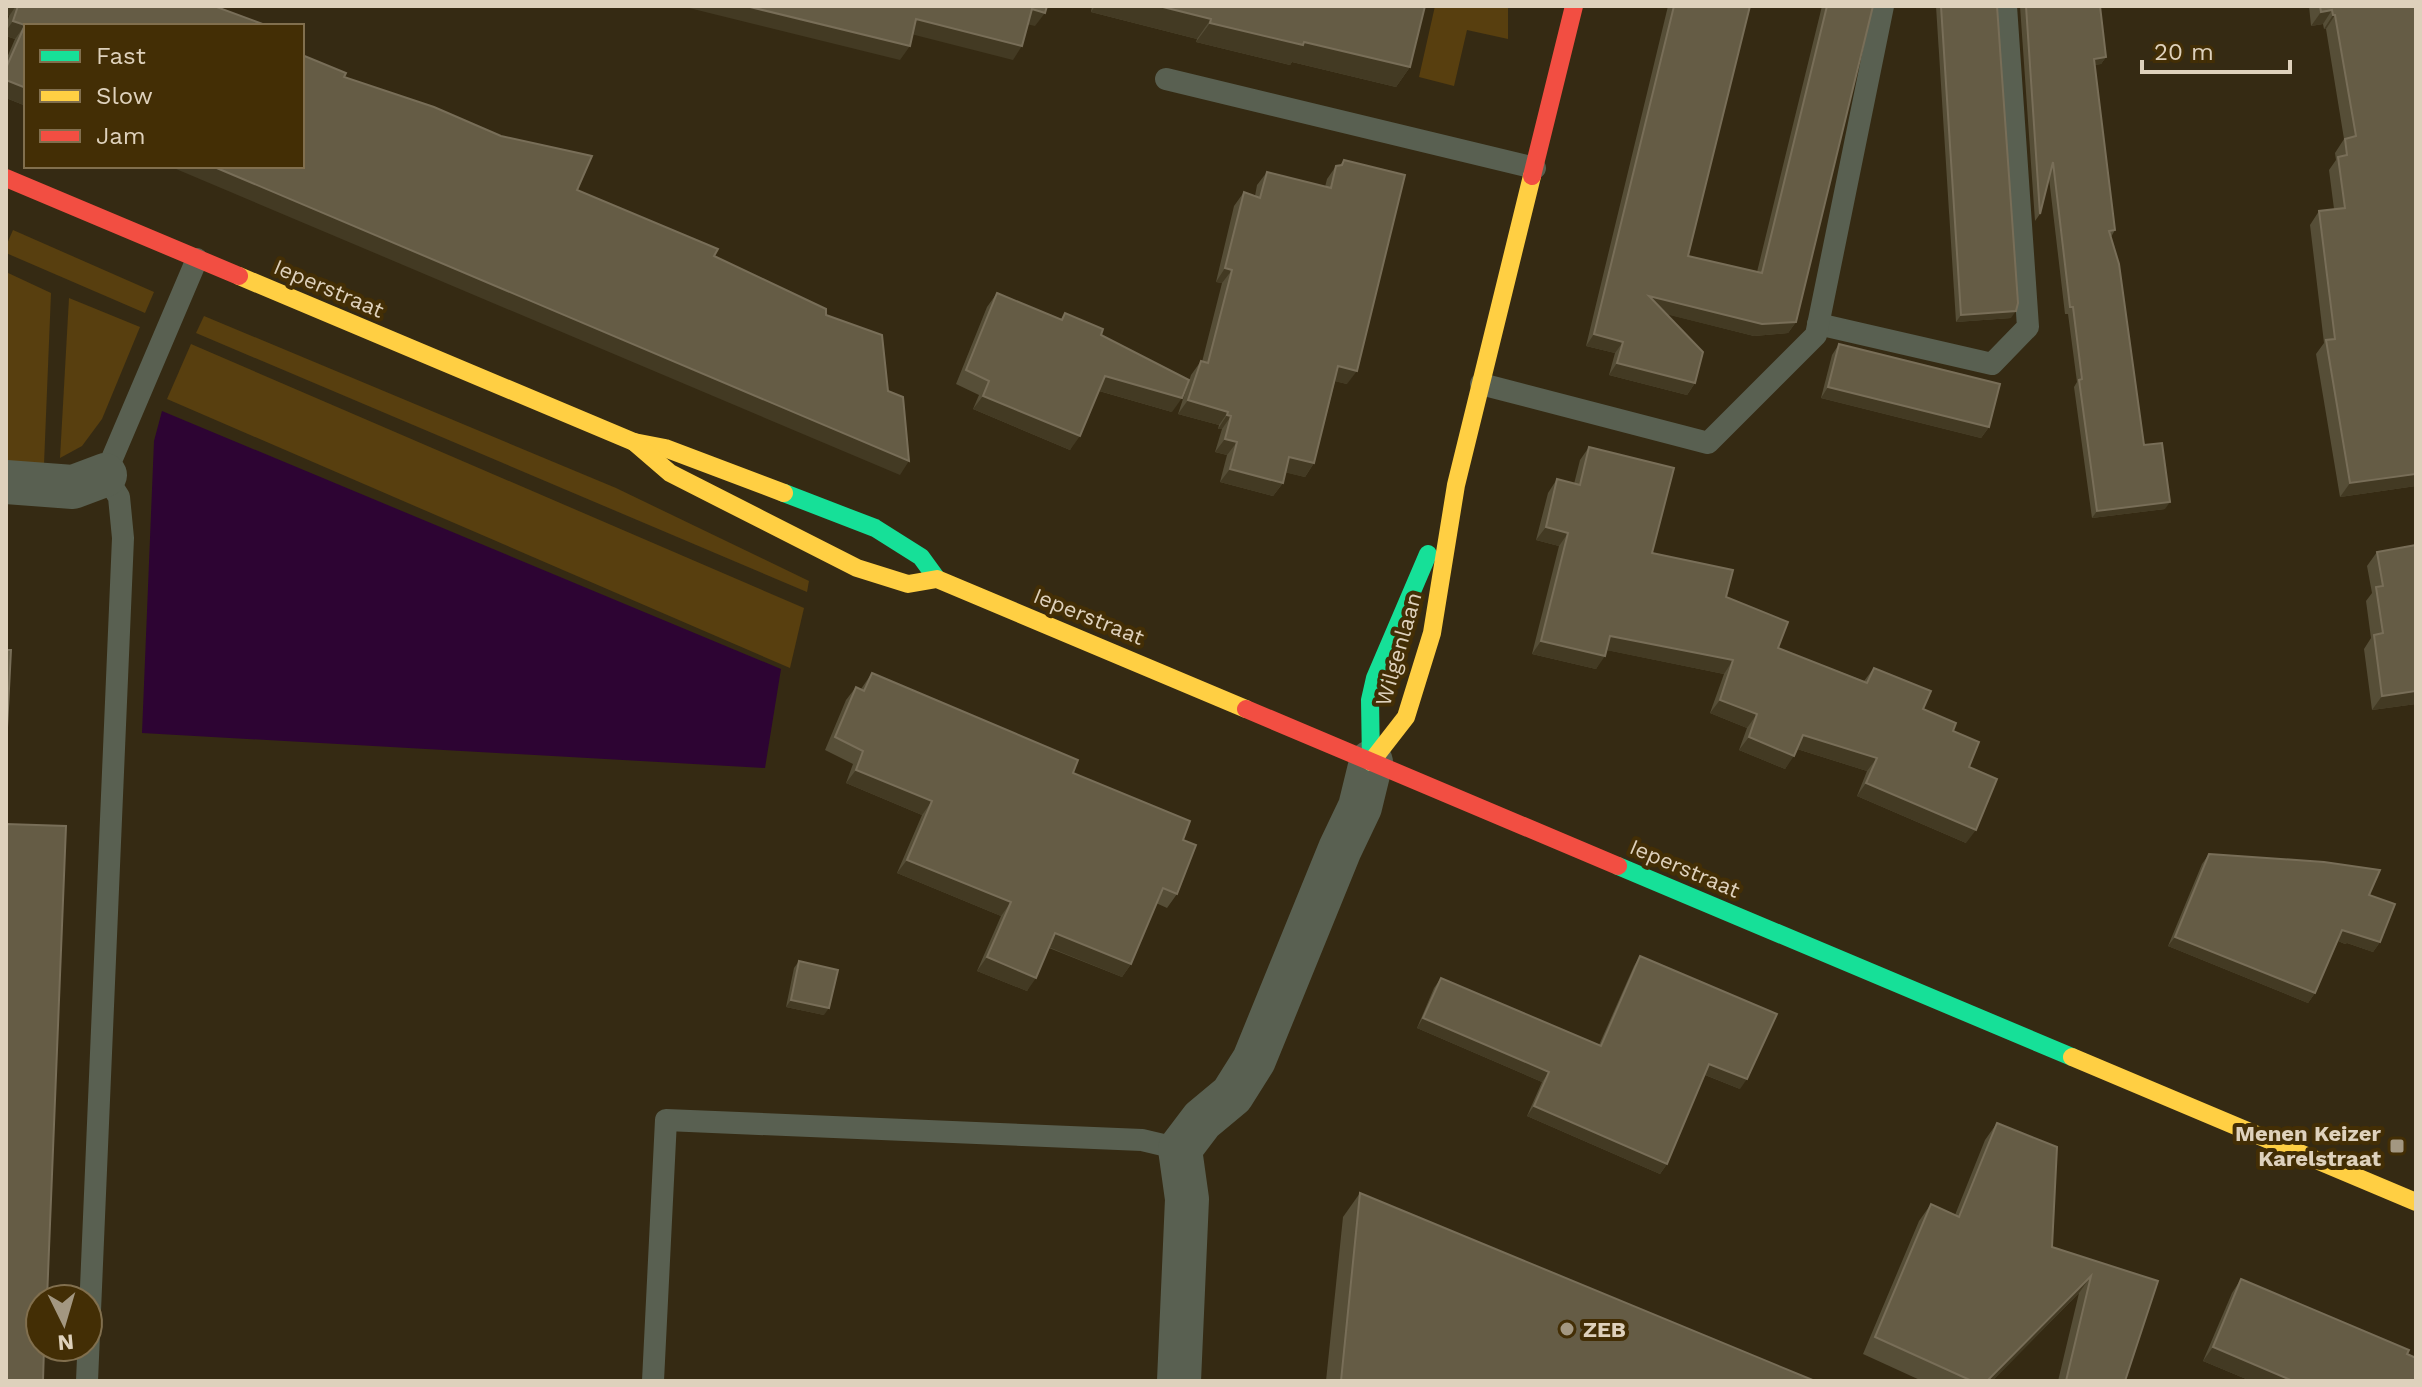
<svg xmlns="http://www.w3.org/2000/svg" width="2422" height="1387" font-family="'Work Sans',sans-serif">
  <rect width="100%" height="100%" fill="#352a13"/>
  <g fill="#583f0f">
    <path d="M1435,6L1508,7V39L1467,30L1454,86L1419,77Z"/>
    <path d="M13,230L154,292L145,313L6,253V246Z"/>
    <path d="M6,272L51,293L44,464L6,462Z"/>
    <path d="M69,298L140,327L102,419L82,446L60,458Z"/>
    <path d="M204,316L616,488L809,581L807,592L196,333Z"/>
    <path d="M191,344L804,608L790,668L167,399Z"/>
  </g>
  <path fill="#2d0433" d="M162,411L781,669L765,768L142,733L154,441Z"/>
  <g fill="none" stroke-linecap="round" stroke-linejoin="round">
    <g stroke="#596051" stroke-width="22">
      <path d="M1166,79L1535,168"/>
      <path d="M1818,324L1992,364L2028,327L2006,6"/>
      <path d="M1481,384L1708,443L1816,335L1883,6"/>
      <path d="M87,1381L123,538L119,497L105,475L197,259"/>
      <path d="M653,1381L666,1120L1142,1140L1180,1149"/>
    </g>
    <g stroke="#596051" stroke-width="44">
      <path d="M6,482L73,487L105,475"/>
      <path d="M1179,1381L1187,1199L1180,1149L1202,1120L1232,1095L1254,1060L1340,849L1360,807L1371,762"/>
    </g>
    <g stroke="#16e098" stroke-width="18">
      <path d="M784,493L875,528L921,557L937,579"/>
      <path d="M1371,762L1370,700L1375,678L1428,554"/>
      <path d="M1618,866L2072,1057"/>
    </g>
    <g stroke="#ffcf43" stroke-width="18">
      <path d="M239,276L634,442L665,448L784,493"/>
      <path d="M634,442L670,473L857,568L908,584L937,579L1246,709"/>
      <path d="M1371,762L1406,717L1432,633L1456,485L1532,176"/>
      <path d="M2072,1057L2416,1202"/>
    </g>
    <g stroke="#f24e42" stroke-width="18">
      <path d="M1532,176L1574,6"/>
      <path d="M6,178L239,276"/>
      <path d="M1246,709L1618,866"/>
    </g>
  </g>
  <g fill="#564e37">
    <path d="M6,6H214L26,106L6,98V60L15,39L6,36V26L9,16Z"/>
    <path d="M1092,6H1425L1410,67L1396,87L1292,62L1290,65L1196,42L1197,39L1091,12Z"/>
    <path d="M1668,6H1750L1688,256L1757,272L1822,6H1873L1796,322L1788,333L1754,336L1667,314L1695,383L1687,395L1609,375L1615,353L1586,346Z"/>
    <path d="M1936,6H1997L2011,318L1956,322Z"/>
    <path d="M2020,6H2100L2106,57L2101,64L2094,65L2115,230L2111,237L2144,445L2165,509L2092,518L2074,387L2077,382L2068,314H2065L2049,178L2040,214L2035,221Z"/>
    <path d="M2309,6H2416V486L2340,497L2316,354L2324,343L2310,225L2319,211L2334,209L2329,170L2336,160L2335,153L2344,139L2326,29H2324L2323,24L2311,26Z"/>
    <path d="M1344,160L1347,384L1335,381L1314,463L1305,477L1285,472L1283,483L1273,496L1220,482L1227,455L1215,452L1222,429H1218L1219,425L1178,414L1191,375L1201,361L1202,362L1222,283L1216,282L1234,206L1244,192L1255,196L1257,185L1267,172L1325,187L1327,179L1336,166L1340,165Z"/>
    <path d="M997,293L1061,319L1065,313L1101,335L1172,412L1099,391L1070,450L973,409L979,395L956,384L987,307Z"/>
    <path d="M1839,344L1989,427L1981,438L1821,398L1832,355Z"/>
    <path d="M1589,447L1652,553L1726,597L1778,648L1864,681L1874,668L1923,709L1953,731L1969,767L1966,843L1857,796L1867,771L1797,749L1785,769L1739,750L1747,728L1710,713L1724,674L1607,650L1596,669L1532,654L1559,546L1536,540L1548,493L1557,479L1574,484L1580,460Z"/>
    <path d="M2416,545V704L2372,710L2364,649L2371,638L2366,601L2372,593L2367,566L2377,552Z"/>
    <path d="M872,673L1073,773L1183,840L1177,894L1167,908L1156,903L1131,964L1122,977L1049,948L1027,991L977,971L1001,916L897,873L922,815L846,783L853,764L825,750L846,700L856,687L861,689Z"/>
    <path d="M2209,854L2369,895L2380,942L2373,952L2347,943L2345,944L2338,941L2315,993L2308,1003L2168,946L2202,864Z"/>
    <path d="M1640,956L1740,1089L1705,1075L1667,1164L1660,1174L1527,1116L1542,1082L1417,1028L1434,988L1441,978L1599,1045L1634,966Z"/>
    <path d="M799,961L824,1015L786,1007L794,968Z"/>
    <path d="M1997,1123L2052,1247L2158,1281L2125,1381H2058L2079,1293L1992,1381H1922L1863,1354L1919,1221L1931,1204L1955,1215L1985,1140Z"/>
    <path d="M1360,1193L1815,1381H1326L1343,1217Z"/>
    <path d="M2241,1279L2407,1354L2416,1381H2251L2203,1361L2232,1293Z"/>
  </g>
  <g fill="#433a23">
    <path d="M6,6H16L9,16L6,15Z"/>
    <path d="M681,6H746L910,46L900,60Z"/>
    <path d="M1095,6H1159L1211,19L1197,39L1091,12Z"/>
    <path d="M1032,9L1045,13L1035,26L1022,23Z"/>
    <path d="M2332,10L2323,24L2311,26L2321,12Z"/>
    <path d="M2333,15H2335L2326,29H2324Z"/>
    <path d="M916,19L1022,46L1013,60L907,33Z"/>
    <path d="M13,21L25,25L15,39L6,36V31Z"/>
    <path d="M1210,23L1304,42L1410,67L1396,87L1292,62L1290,65L1196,42Z"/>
    <path d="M2106,57L2101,64L2088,66L2094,59Z"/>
    <path d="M6,80L26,88V106L6,98Z"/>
    <path d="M169,166H212L909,461L900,475Z"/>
    <path d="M1225,268L1232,270L1222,283L1216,282Z"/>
    <path d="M1649,296L1796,322L1788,333L1754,336L1641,308Z"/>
    <path d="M2016,311L2011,318L1956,322L1961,315Z"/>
    <path d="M1594,334L1623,342L1615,353L1586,346Z"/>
    <path d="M1617,363L1695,383L1687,395L1609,375Z"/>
    <path d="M1338,366L1357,371L1347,384L1329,380Z"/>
    <path d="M1105,376L1182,398L1172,412L1096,390Z"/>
    <path d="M1828,387L1989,427L1981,438L1821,398Z"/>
    <path d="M983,396L1080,436L1070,450L973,409Z"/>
    <path d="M1188,400L1228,412L1219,425L1178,414Z"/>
    <path d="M1227,415L1231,416L1222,429H1218Z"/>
    <path d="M1225,439L1237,442L1227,455L1215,452Z"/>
    <path d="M1289,457L1314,463L1305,477L1279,471Z"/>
    <path d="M1230,469L1283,483L1273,496L1220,482Z"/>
    <path d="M2416,474V486L2340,497L2350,483Z"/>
    <path d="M2170,502L2165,509L2092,518L2097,511Z"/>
    <path d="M1546,527L1568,533L1559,546L1536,540Z"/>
    <path d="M1610,636L1733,660L1724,674L1601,649Z"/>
    <path d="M1541,641L1605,656L1596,669L1532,654Z"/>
    <path d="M2416,691V704L2372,710L2382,696Z"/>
    <path d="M1720,700L1757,714L1747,728L1710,713Z"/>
    <path d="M1803,735L1877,758L1867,771L1794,748Z"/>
    <path d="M1749,737L1794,756L1785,769L1739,750Z"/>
    <path d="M856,770L932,801L922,815L846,783Z"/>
    <path d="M1866,783L1976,830L1966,843L1857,796Z"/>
    <path d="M907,860L1011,902L1001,916L897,873Z"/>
    <path d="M2342,930L2353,933L2380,942L2373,952L2347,943L2345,944L2336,940Z"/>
    <path d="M1055,933L1131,964L1122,977L1046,946Z"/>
    <path d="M2175,937L2315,993L2308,1003L2168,946Z"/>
    <path d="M987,957L1036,978L1027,991L977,971Z"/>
    <path d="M791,1000L829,1008L824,1015L786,1007Z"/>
    <path d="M1423,1018L1549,1072L1542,1082L1417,1028Z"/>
    <path d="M1709,1064L1747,1079L1740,1089L1703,1074Z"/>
    <path d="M1534,1106L1667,1164L1660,1174L1527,1116Z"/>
    <path d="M2091,1276L2079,1293L1992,1381H1987Z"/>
    <path d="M2213,1347L2293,1381H2251L2203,1361Z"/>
  </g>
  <g fill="#655c45" stroke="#786e58" stroke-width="2">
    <path d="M18,6H214L268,26H26V88L6,80V68L25,25L13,21Z"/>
    <path d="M746,6H1047L1045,13L1032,9L1022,46L916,19L910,46Z"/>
    <path d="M1159,6H1425L1410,67L1304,42L1303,45L1210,23L1211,19Z"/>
    <path d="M1674,6H1750L1688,256L1762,273L1827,6H1873L1796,322L1762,324L1649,296L1703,352L1695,383L1617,363L1623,342L1594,334Z"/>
    <path d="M1941,6H1997L2018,303L2016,311L1961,315Z"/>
    <path d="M2026,6H2100L2106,57L2094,59L2115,230L2109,231L2119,264L2144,445L2162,443L2170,502L2097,511L2079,380L2082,379L2073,307H2070L2053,162L2040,214Z"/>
    <path d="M2320,6H2416V474L2350,483L2326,340L2335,339L2319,211L2345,208L2338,157L2347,155L2345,139L2356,136L2335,15H2333L2332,10L2321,12Z"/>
    <path d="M302,55L346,73L344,77L434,107L501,136L592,156L577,190L718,249L714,256L826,309V315L882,335L888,391L903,397L909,461L212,166H302Z"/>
    <path d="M1344,160L1405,175L1357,371L1338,366L1314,463L1289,457L1283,483L1230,469L1237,442L1225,439L1231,416L1227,415L1228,412L1188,400L1201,361L1208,363L1232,270L1225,268L1244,192L1260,198L1267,172L1331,188L1336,166L1342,165Z"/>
    <path d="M997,293L1062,320L1065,313L1103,329L1101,335L1189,380L1182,398L1105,376L1080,436L983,396L989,381L966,370Z"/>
    <path d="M1839,344L2000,384L1989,427L1828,387Z"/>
    <path d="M1589,447L1674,468L1652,553L1733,570L1726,597L1788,622L1778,648L1867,683L1874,668L1931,691L1923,709L1956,723L1953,731L1979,742L1969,767L1997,779L1976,830L1866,783L1877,758L1803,735L1794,756L1749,737L1757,714L1720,700L1733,660L1610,636L1605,656L1541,641L1568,533L1546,527L1557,479L1580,485Z"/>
    <path d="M2416,545V691L2382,696L2374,635L2383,633L2376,587L2383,586L2377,552Z"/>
    <path d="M6,650H11L6,747Z"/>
    <path d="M872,673L1078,760L1073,773L1190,821L1183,840L1196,845L1177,894L1163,888L1131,964L1055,933L1036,978L987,957L1011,902L907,860L932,801L856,770L863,751L835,737L856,687L864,691Z"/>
    <path d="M6,824L66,826L47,1299H40V1347H44L43,1381H6Z"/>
    <path d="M2209,854L2324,862L2380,870L2369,895L2395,904L2380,942L2342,930L2315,993L2175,937Z"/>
    <path d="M1640,956L1777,1014L1747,1079L1709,1064L1667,1164L1534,1106L1549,1072L1423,1018L1441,978L1601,1046Z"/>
    <path d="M799,961L838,970L829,1008L791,1000Z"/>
    <path d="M1997,1123L2057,1147L2052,1247L2158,1281L2125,1381H2066L2091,1276L1987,1381H1972L1875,1337L1931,1204L1959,1217Z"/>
    <path d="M1360,1193L1815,1381H1341Z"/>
    <path d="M2241,1279L2409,1350L2407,1354L2416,1358V1381H2293L2213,1347Z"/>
  </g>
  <g fill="#a39781" stroke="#432e05" stroke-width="3">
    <rect x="2389" y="1138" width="16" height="16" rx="4"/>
    <circle cx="1567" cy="1329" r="8"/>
  </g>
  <g text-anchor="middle" stroke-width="8" stroke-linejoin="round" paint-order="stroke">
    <g font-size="22" fill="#ded1bc" stroke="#432e05">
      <text transform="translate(329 288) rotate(23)" y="8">Ieperstraat</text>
      <text transform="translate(1089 616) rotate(22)" y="8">Ieperstraat</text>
      <text transform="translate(1398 649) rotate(-74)" y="8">Wilgenlaan</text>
      <text transform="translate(1685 868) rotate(23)" y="8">Ieperstraat</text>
    </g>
    <g font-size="22" font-weight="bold" fill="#ded1bc" stroke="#432e05" text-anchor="end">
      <text x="2381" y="1141">Menen Keizer<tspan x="2381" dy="25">Karelstraat</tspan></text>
      <text x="1583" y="1337" text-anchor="start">ZEB</text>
    </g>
  </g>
  <rect width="2422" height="1387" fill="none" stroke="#ded1bc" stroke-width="16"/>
  <rect x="24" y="24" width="280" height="144" fill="#432e05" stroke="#816f4e" stroke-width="2"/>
  <rect x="40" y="50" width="40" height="12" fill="#16e098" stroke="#816f4e" stroke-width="2"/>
  <text x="96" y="64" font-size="24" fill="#ded1bc">Fast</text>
  <rect x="40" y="90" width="40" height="12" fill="#ffcf43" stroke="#816f4e" stroke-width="2"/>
  <text x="96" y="104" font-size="24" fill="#ded1bc">Slow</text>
  <rect x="40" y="130" width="40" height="12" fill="#f24e42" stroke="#816f4e" stroke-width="2"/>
  <text x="96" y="144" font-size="24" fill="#ded1bc">Jam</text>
  <g transform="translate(64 1323) rotate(175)"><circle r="38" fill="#432e05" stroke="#816f4e" stroke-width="2"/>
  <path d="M0-6L14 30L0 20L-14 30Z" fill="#a39781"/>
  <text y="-12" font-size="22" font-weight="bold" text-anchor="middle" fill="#ded1bc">N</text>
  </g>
  <path d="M2142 60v12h148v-12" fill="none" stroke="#ded1bc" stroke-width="4"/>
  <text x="2154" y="60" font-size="24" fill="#ded1bc" stroke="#432e05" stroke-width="6" paint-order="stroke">20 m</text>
</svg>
